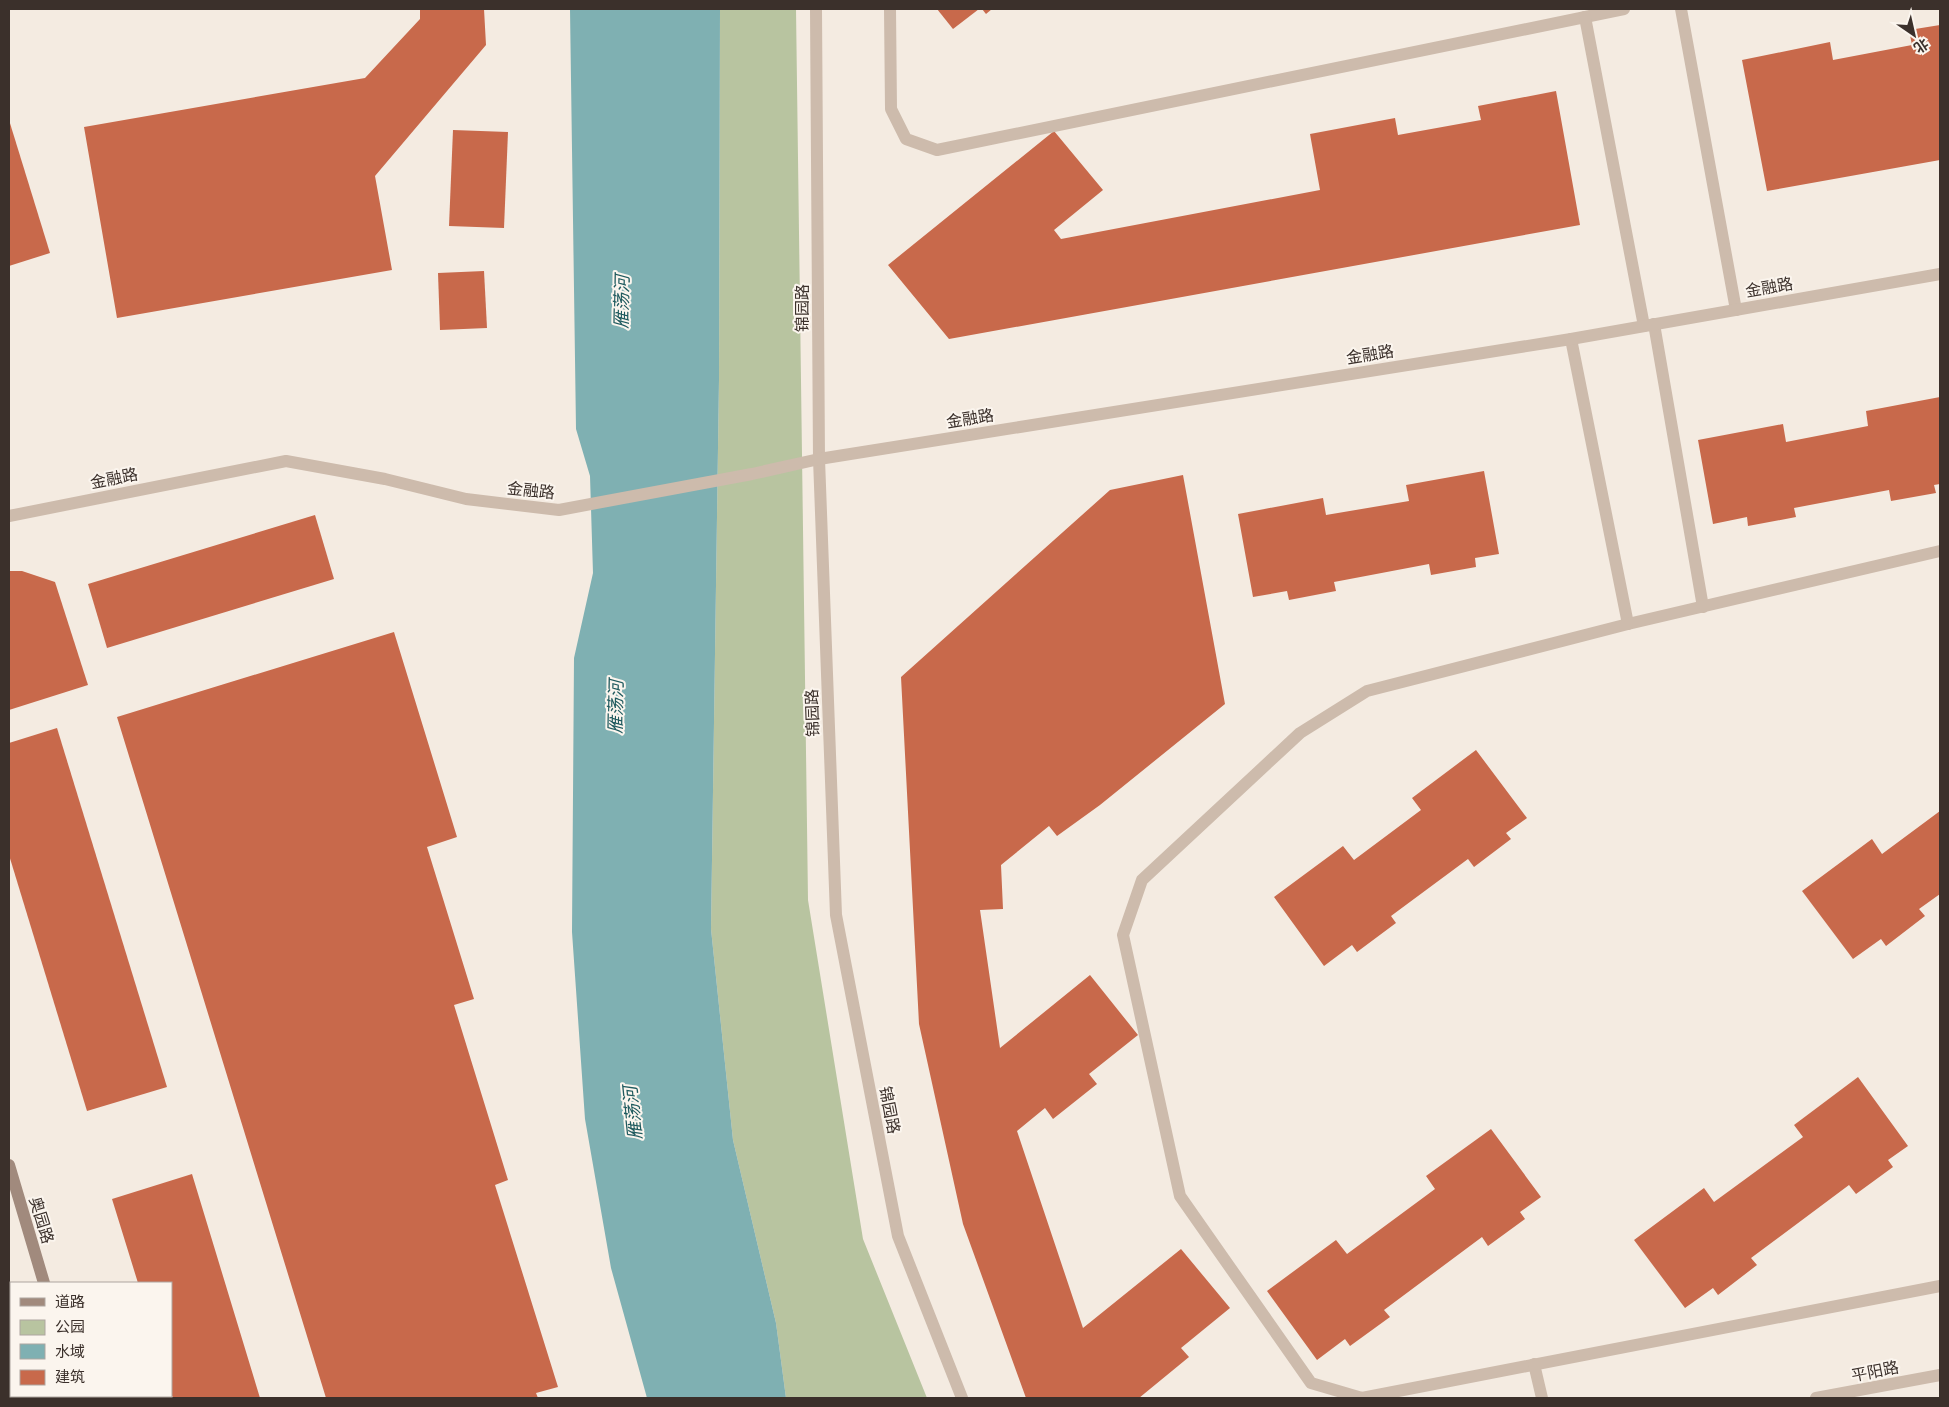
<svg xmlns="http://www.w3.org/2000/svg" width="1949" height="1407" font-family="'Varela Round','Noto Sans SC',sans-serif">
  <rect width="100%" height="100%" fill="#f4ebe1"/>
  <path fill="#b8c4a0" d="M720,9H796L808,900L863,1239L927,1398H786L776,1323L733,1140L711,929L719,380Z"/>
  <path fill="#7fb0b2" d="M570,9H720L719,380L711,929L733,1140L776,1323L786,1398H647L611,1268L585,1119L572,932L574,658L593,573L590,476L576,429Z"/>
  <g fill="#c8694b">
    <path d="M420,9H484L486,45L375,176L392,270L117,318L84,127L365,78L420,19Z"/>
    <path d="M937,9H979L953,29Z"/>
    <path d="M982,9H992L986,14Z"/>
    <path d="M1940,25V160L1767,191L1742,60L1830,42L1833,60L1912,45L1909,30Z"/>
    <path d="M1556,91L1580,225L949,339L888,265L1054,131L1103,190L1054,230L1061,239L1320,190L1310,134L1395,118L1398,135L1481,120L1478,106Z"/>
    <path d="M9,120L50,253L9,266Z"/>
    <path d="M453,130L508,132L504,228L449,226Z"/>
    <path d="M484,271L487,328L440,330L438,273Z"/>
    <path d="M1940,397V484L1934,485L1936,493L1891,501L1889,490L1794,508L1796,517L1748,526L1747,517L1713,524L1698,440L1783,424L1786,442L1868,426L1866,411Z"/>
    <path d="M1484,471L1499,554L1475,558L1476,567L1431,575L1429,564L1334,582L1336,591L1289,600L1287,591L1253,597L1238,514L1323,498L1326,515L1409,501L1406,485Z"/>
    <path d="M1183,475L1225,704L1100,805L1057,836L1049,826L1001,865L1003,909L980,910L1000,1048L1090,975L1138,1035L1089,1074L1097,1084L1053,1119L1045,1108L1017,1131L1083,1328L1181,1249L1230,1308L1181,1348L1189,1357L1139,1398H1026L963,1224L919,1024L901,677L1110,490Z"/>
    <path d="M315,515L334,579L107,648L88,584Z"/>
    <path d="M9,571H22L55,582L88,685L9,710Z"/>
    <path d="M394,632L457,837L427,847L474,999L454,1005L508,1180L495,1185L558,1387L536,1393L538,1398H326L117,717Z"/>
    <path d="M57,728L167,1087L87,1111L9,855V743Z"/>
    <path d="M1476,750L1527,818L1506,833L1511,839L1474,867L1468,859L1391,916L1396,923L1357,952L1352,945L1324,966L1274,897L1343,846L1354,860L1421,810L1412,798Z"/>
    <path d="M1940,811V894L1919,909L1925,916L1886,946L1881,939L1853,959L1802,891L1872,839L1882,854Z"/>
    <path d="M1858,1077L1908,1146L1888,1160L1893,1167L1856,1194L1849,1185L1751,1258L1757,1265L1718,1295L1713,1288L1685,1308L1634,1240L1704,1188L1714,1202L1803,1137L1794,1125Z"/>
    <path d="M1491,1129L1541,1197L1520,1212L1525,1219L1488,1246L1482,1237L1384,1310L1390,1317L1350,1346L1345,1339L1317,1360L1267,1291L1336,1240L1347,1254L1435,1189L1426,1176Z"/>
    <path d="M192,1174L260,1398H173L171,1393V1283H138L112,1199Z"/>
  </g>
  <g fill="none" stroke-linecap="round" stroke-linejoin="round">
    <g stroke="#cdbbac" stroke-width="12">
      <path d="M890,9L891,109L906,139L937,150L1624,9"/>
      <path d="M1681,9L1736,310"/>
      <path d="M1585,17L1644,326"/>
      <path d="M1654,324L1703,607"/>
      <path d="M1571,339L1628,624"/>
      <path d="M1940,551L1628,624L1367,691L1300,733L1142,880L1123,935L1180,1196L1311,1383L1362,1398L1940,1286"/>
      <path d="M1534,1364L1542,1398"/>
    </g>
    <g stroke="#cdbbac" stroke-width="12">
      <path d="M816,9L819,459L836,915L898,1236L962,1398"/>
      <path d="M9,516L286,461L385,479L466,499L559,510L752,474L819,459L1571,339L1940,274"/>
      <path d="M1816,1398L1940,1375"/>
    </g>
    <g stroke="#a18a7d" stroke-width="12">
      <path d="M9,1165L44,1283"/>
      <path d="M9,1299L11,1307"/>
      <path d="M38,1396L39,1398"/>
      <path d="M77,1396L78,1398"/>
    </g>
  </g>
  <g text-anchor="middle" stroke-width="4" stroke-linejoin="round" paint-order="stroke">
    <g font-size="16" fill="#3b302b" stroke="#fbf5ee">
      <text transform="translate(1769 287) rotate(-10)" y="6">金融路</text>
      <text transform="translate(802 308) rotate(-90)" y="6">锦园路</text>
      <text transform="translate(1370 354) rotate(-9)" y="6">金融路</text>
      <text transform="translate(970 418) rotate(-9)" y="6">金融路</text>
      <text transform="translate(114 478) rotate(-11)" y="6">金融路</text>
      <text transform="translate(531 490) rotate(6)" y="6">金融路</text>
      <text transform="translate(812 713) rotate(-92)" y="6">锦园路</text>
      <text transform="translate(890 1110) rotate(79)" y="6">锦园路</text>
      <text transform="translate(42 1220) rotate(73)" y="6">奥园路</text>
      <text transform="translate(1875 1371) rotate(-11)" y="6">平阳路</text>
    </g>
    <g font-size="18" font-style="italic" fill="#1f5a5e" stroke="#fbf5ee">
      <text transform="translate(622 302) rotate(-89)" y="6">雁荡河</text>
      <text transform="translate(616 707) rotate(-89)" y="6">雁荡河</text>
      <text transform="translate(633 1113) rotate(-96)" y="6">雁荡河</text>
    </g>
  </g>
  <rect width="1949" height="1407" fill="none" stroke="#3b302b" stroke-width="20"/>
  <rect x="10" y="1282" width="162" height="115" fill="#fbf5ee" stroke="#aea6a0"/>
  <rect x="20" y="1298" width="25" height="8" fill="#a18a7d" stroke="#aea6a0"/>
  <text x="55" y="1307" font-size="15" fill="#3b302b">道路</text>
  <rect x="20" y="1320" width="25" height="15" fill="#b8c4a0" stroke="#aea6a0"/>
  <text x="55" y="1332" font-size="15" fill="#3b302b">公园</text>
  <rect x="20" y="1344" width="25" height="15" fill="#7fb0b2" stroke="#aea6a0"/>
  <text x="55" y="1357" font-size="15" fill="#3b302b">水域</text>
  <rect x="20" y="1370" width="25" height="15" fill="#c8694b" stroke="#aea6a0"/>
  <text x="55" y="1382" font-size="15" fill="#3b302b">建筑</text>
  <g transform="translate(1914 35) rotate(146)" stroke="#fbf5ee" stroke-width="4" paint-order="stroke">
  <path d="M0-4L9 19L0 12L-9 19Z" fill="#3b302b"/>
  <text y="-8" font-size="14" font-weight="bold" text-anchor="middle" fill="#3b302b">北</text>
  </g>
</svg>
